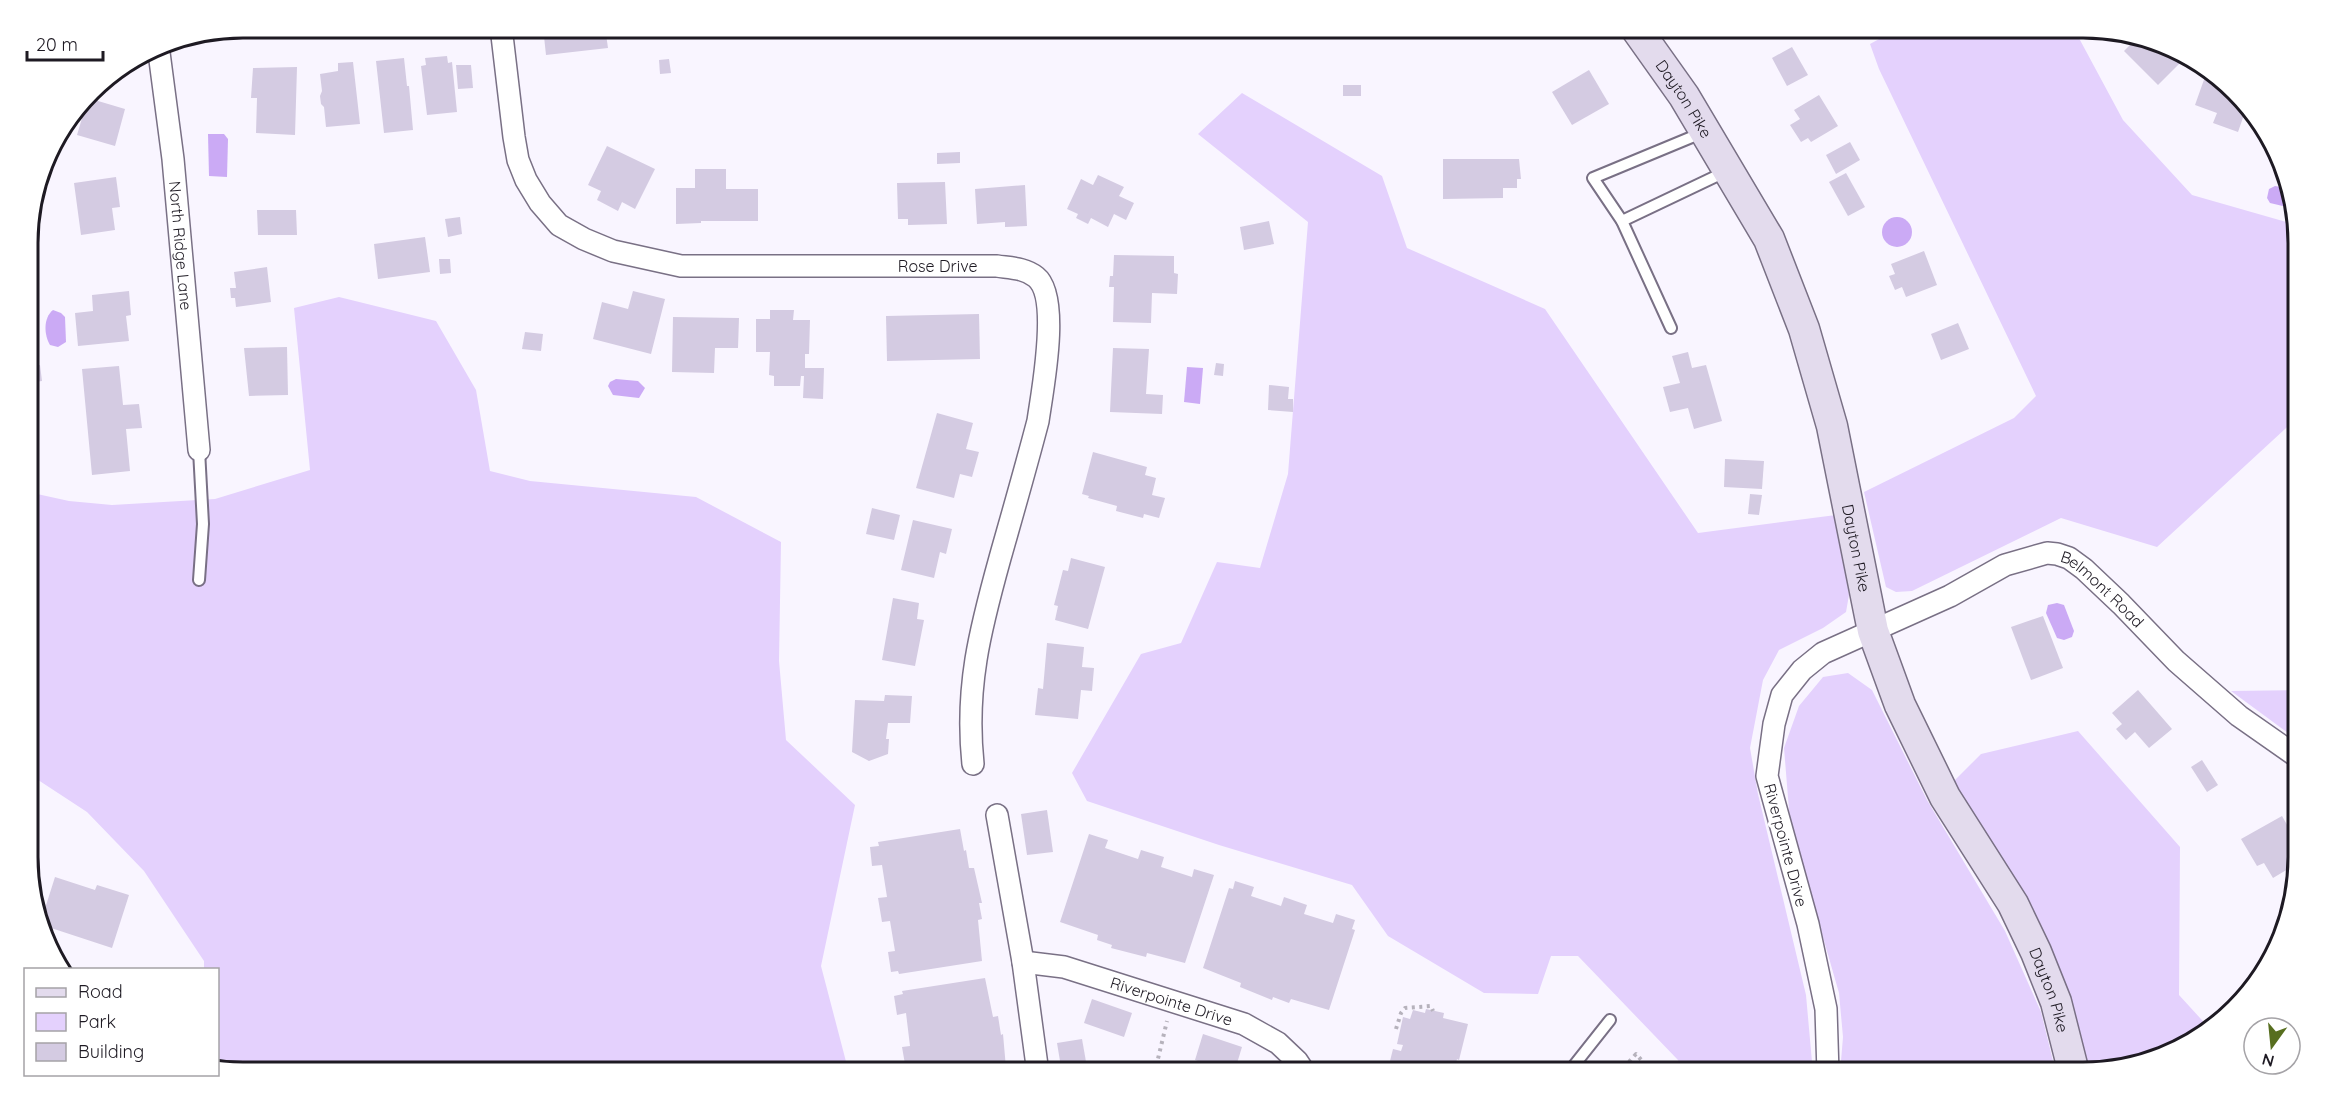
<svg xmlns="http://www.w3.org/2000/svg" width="2326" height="1100" font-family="Quicksand,sans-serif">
  <rect width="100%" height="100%" fill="#f9f5ff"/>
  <g fill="#e4d1fd">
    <path d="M1901,27H2073L2123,120L2192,195L2297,225L2298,417L2157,547L2061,518L1912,591L1896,592L1886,587L1864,492L2014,418L2036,396L1879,69L1870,44Z"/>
    <path d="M1242,93L1382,176L1407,248L1545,309L1698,533L1836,515L1849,595L1846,612L1823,628L1779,650L1763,680L1750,748L1758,794L1806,995L1813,1073H1682L1678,1060L1578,956H1551L1538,994L1484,993L1388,936L1352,885L1219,845L1087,801L1072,773L1141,654L1181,643L1217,562L1260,568L1288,474L1308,222L1198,134Z"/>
    <path d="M339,297L436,321L476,390L490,471L530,481L696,497L781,542L779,661L786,740L855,805L821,966L849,1073H243L218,1068V970L204,969V961L144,871L87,812L29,774L28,492L69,501L112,505L215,499L310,470L294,308Z"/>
    <path d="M1848,673L1872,690L1927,800L2005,931L2041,1012L2056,1073H1840L1843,1037L1839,993L1790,822L1784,748L1799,706L1823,677Z"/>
    <path d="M2299,690V741L2231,691Z"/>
    <path d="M2078,731L2180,847L2179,995L2211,1030L2203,1036L2097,1073H2090L2067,992L1952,783L1981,754Z"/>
  </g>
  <g fill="#cbaaf5">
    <path d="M208,134H224L228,139L227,177L209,176Z"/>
    <path d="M2275,186L2286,188L2295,209L2270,203L2267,198L2269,189Z"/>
    <circle cx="1897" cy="232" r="15"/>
    <path d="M53,310L61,313L65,317L66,342L58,347L50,345C44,335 43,318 53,310Z"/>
    <path d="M1187,367L1203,368L1200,404L1184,402Z"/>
    <path d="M616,379L638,381L645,388L639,398L613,395L608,386L610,382Z"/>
    <path d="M2057,603L2064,605L2074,631L2072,637L2064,640L2057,638L2046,613L2048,605Z"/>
  </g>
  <g fill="#d4cbe2">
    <path d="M543,27H605L608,48L546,55Z"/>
    <path d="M2137,38L2164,43L2182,61L2158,85L2124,51Z"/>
    <path d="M1792,47L1808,75L1787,86L1772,58Z"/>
    <path d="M447,56L448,63L452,62L457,112L427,115L421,66L426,65L425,58Z"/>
    <path d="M404,58L407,86H409L413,130L384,133L376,61Z"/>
    <path d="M669,59L671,73L660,74L659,60Z"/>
    <path d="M353,62L360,124L326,127L324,107L321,104L320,96L322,91L320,74L338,71V63Z"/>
    <path d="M456,65H471L473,88L458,89Z"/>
    <path d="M297,67L295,135L256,133L257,98H251L253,68Z"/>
    <path d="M1589,70L1609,104L1572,125L1552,92Z"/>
    <path d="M2206,74L2247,106L2238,132L2213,123L2217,113L2195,105Z"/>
    <rect x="1343" y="85" width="18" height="11"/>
    <path d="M1819,95L1838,126L1811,142L1808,138L1801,142L1790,125L1800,119L1794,110Z"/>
    <path d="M88,98L125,109L115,146L77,135Z"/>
    <path d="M1850,142L1860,160L1836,174L1826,155Z"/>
    <path d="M607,146L655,169L635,209L622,202L618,211L597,200L601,191L588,185Z"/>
    <path d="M960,152V163L937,164V153Z"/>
    <path d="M1443,159H1519L1521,179H1517V188H1503V198L1443,199Z"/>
    <path d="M695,169H726V189H758V221H701V223L676,224V188H695Z"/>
    <path d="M1846,173L1865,207L1848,216L1829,182Z"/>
    <path d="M1098,175L1124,187L1119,196L1134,203L1126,220L1114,214L1108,227L1091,218L1088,224L1076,218L1078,214L1067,209L1081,179L1093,185Z"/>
    <path d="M116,177L120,207L112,208L115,230L81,235L74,183Z"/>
    <path d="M945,182L947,224L908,225V219H898L897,183Z"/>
    <path d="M1025,185L1027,226L1005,227V222L977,224L975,189Z"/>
    <path d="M257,210H296L297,235H258Z"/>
    <path d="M460,217L462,234L448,237L445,219Z"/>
    <path d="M1269,221L1274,244L1244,250L1240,227Z"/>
    <path d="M425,237L430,272L378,279L374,244Z"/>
    <path d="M1924,251L1937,285L1906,297L1902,287L1895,290L1889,276L1895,274L1891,264Z"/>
    <path d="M1114,255L1174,256V273L1178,274L1177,294L1152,293L1151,323L1113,322L1114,287H1109L1110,276H1113Z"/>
    <path d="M439,259H450L451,273L440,274Z"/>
    <path d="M267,267L271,302L236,307L235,298H231L230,288H236L234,272Z"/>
    <path d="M129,291L131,315L126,316L129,341L78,346L75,313L93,311L92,295Z"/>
    <path d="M633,291L665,299L651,354L593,339L602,302L628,309Z"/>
    <path d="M770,310H794L793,320H810L809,354H805V368H824L823,399L803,398L804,376H801L800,386H774V376L769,375L770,352H756V319H770Z"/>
    <path d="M979,314L980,359L887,361L886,316Z"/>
    <path d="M673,317L739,318L738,348H715L714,373L672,372Z"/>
    <path d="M1958,323L1969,349L1941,360L1931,334Z"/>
    <path d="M525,332L543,334L541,351L522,349Z"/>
    <path d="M34,345L35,358H28V346Z"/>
    <path d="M287,347L288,395L249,396L244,348Z"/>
    <path d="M1113,348L1149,349L1146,394L1163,395L1162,414L1110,412Z"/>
    <path d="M1688,352L1692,368L1706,365L1722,421L1694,429L1688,408L1670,412L1663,387L1680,383L1672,356Z"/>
    <path d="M1216,363L1224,364L1223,376L1214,375Z"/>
    <path d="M40,365L42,381L28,383V367Z"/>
    <path d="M119,366L123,405L139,404L142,428L126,429L130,471L92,475L82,369Z"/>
    <path d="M1269,385L1289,387L1288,399H1293V412L1268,410Z"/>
    <path d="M937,413L973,423L966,449L979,452L972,477L960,474L954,498L916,488Z"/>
    <path d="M1093,452L1147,467L1145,475L1156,478L1152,495L1165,498L1159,518L1144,514L1143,518L1116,511L1117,506L1088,498L1089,496L1082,494Z"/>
    <path d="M1725,459L1764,461L1762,489L1724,487Z"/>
    <path d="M1750,494L1762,495L1759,515L1748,514Z"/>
    <path d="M872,508L900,515L894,540L866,534Z"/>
    <path d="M913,520L952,529L946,554L940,552L934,578L901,570Z"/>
    <path d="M1071,558L1105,567L1088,629L1055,620L1058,606L1054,605L1063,570L1068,571Z"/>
    <path d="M893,598L919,603L917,619L924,620L915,666L882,660Z"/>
    <path d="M2043,616L2063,668L2031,680L2011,627Z"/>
    <path d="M1047,643L1084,647L1082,667L1094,668L1092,691L1081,690L1078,719L1035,715L1038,688L1043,689Z"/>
    <path d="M2138,690L2172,729L2149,748L2135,732L2126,740L2116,729L2122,724L2112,713Z"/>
    <path d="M885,695L912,696L910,723H888L886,739H889L888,754L869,761L852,752L855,700L884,701Z"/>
    <path d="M2202,760L2218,785L2207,792L2191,767Z"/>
    <path d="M1047,810L1053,852L1027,855L1021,814Z"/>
    <path d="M2282,816L2299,846V858L2298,863L2273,878L2264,863L2257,866L2241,839Z"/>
    <path d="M960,829L964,851L966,850L969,868H974L982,903H979L982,919L978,920L982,961L899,974L898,971L891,972L888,952L895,951L890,921L882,922L878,898L887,897L882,865L872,866L870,847L879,846L878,842Z"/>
    <path d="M1089,834L1108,840L1105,848L1138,859L1141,850L1164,857L1161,867L1192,877L1194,869L1214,875L1185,963L1147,953L1146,957L1111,948L1112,945L1097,940L1098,935L1060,922Z"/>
    <path d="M29,845L33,846L29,859Z"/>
    <path d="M55,877L95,890L97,885L129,895L112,948L45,926L42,918Z"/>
    <path d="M1235,881L1254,887L1251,896L1281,906L1284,897L1307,905L1304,914L1333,923L1336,914L1355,920L1352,929L1355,930L1329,1010L1291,999L1289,1003L1273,997L1272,1000L1240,987L1241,983L1203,968L1229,888L1233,889Z"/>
    <path d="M985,978L993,1017L998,1016L1001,1035L1003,1034L1006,1068L1001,1069L1002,1073H915L914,1069L906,1070L902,1047L910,1046L906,1013L897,1015L894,996L903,994L902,991Z"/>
    <path d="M1092,999L1132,1013L1124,1037L1084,1023Z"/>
    <path d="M1426,1009L1444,1013L1443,1018L1468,1024L1459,1060L1457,1059L1454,1073H1387L1393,1049L1401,1051L1403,1045L1397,1044L1403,1017L1410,1019L1413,1010L1425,1013Z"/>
    <path d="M1203,1034L1242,1047L1234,1073L1195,1060Z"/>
    <path d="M1082,1039L1088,1073H1062L1057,1043Z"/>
  </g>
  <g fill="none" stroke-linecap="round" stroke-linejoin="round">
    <defs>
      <g id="lane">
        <path d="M1622,221L1727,171"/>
        <path d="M1671,328L1622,221L1593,178L1704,132"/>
        <path d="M199,580L203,524L199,450"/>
        <path d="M1568,1073L1610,1020"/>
      </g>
      <g id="street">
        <path id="s1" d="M501,27L514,137L518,160L526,180L540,203L559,225L584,239L613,251L681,266H997C1010,268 1025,268 1036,277C1061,297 1042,392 1038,421C1026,467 1013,512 1000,558C980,630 965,688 973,764"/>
        <path id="s2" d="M158,45L173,159L199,450"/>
        <path d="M997,815L1023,962L1038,1073"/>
        <path id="s3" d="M1023,962L1064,967L1244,1024L1278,1043L1297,1061L1305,1073"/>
        <path id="s4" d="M1828,1073L1826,1009L1808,924L1767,776L1774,724L1782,695L1802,670L1823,653L1950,596L2005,565L2047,553L2057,554L2069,558L2084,569L2121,604L2176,661L2239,716L2299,758"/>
      </g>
      <g id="secondary">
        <path id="s5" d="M1635,27L1684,96L1769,239L1804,329L1832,426L1873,631L1900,705L1945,797L2013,904L2036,952L2056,1002L2074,1073"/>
      </g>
    </defs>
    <use href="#lane" stroke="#797085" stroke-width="14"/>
    <use href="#street" stroke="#797085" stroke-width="24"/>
    <use href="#secondary" stroke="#797085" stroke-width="33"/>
    <g stroke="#b6b2bc" stroke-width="4" stroke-dasharray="3 4.5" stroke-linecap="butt">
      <path d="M1396,1029L1401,1013L1405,1008L1431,1006L1433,1011"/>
      <path d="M1160,1073L1157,1063L1167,1021"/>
      <path d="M1619,1073L1636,1054L1653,1073"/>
    </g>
    <use href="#lane" stroke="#fff" stroke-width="10"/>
    <use href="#street" stroke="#fff" stroke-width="21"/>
    <use href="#secondary" stroke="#e3dbed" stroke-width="30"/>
  </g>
  <g text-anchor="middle" stroke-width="6" stroke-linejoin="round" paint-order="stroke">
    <g font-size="16" fill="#1e1a23" stroke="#fff">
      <text dy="6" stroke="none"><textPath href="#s5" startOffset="87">Dayton Pike</textPath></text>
      <text dy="6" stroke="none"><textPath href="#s2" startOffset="202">North Ridge Lane</textPath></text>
      <text dy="6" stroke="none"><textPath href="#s1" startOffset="598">Rose Drive</textPath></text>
      <text dy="6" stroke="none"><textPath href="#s5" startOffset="573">Dayton Pike</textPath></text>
      <text dy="6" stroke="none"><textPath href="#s4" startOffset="760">Belmont Road</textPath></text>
      <text transform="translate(1786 845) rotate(75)" y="6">Riverpointe Drive</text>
      <text dy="6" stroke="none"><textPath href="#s5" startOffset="1059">Dayton Pike</textPath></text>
      <text dy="6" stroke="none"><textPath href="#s3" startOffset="154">Riverpointe Drive</textPath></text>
    </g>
  </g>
  <path d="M0 0H2326V1100H0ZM243 38H2083A205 205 0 0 1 2288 243V857A205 205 0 0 1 2083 1062H243A205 205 0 0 1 38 857V243A205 205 0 0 1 243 38Z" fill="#fff" fill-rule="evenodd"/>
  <path fill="none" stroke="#1e1a23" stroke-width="3" d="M243 38H2083A205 205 0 0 1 2288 243V857A205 205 0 0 1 2083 1062H243A205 205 0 0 1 38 857V243A205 205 0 0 1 243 38Z"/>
  <rect x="24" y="968" width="195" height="108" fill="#ffffff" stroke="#a5a3a7" stroke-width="1.5"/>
  <rect x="36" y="988" width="30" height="9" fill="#e3dbed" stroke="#a5a3a7" stroke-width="1.5"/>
  <text x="78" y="998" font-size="18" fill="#1e1a23">Road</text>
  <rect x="36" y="1013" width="30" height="18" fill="#e4d1fd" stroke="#a5a3a7" stroke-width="1.5"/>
  <text x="78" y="1028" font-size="18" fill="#1e1a23">Park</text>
  <rect x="36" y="1043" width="30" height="18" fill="#d4cbe2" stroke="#a5a3a7" stroke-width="1.5"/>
  <text x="78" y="1058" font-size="18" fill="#1e1a23">Building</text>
  <g transform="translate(2272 1046) rotate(195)"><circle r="28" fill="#ffffff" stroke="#a5a3a7" stroke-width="1.5"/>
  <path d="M0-4.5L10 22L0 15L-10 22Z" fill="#576e1f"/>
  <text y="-9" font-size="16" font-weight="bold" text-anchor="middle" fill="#1e1a23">N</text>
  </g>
  <path d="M27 51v9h76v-9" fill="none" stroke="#1e1a23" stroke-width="3"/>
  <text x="36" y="51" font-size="18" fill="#1e1a23" stroke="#ffffff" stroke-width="4.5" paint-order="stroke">20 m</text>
</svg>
